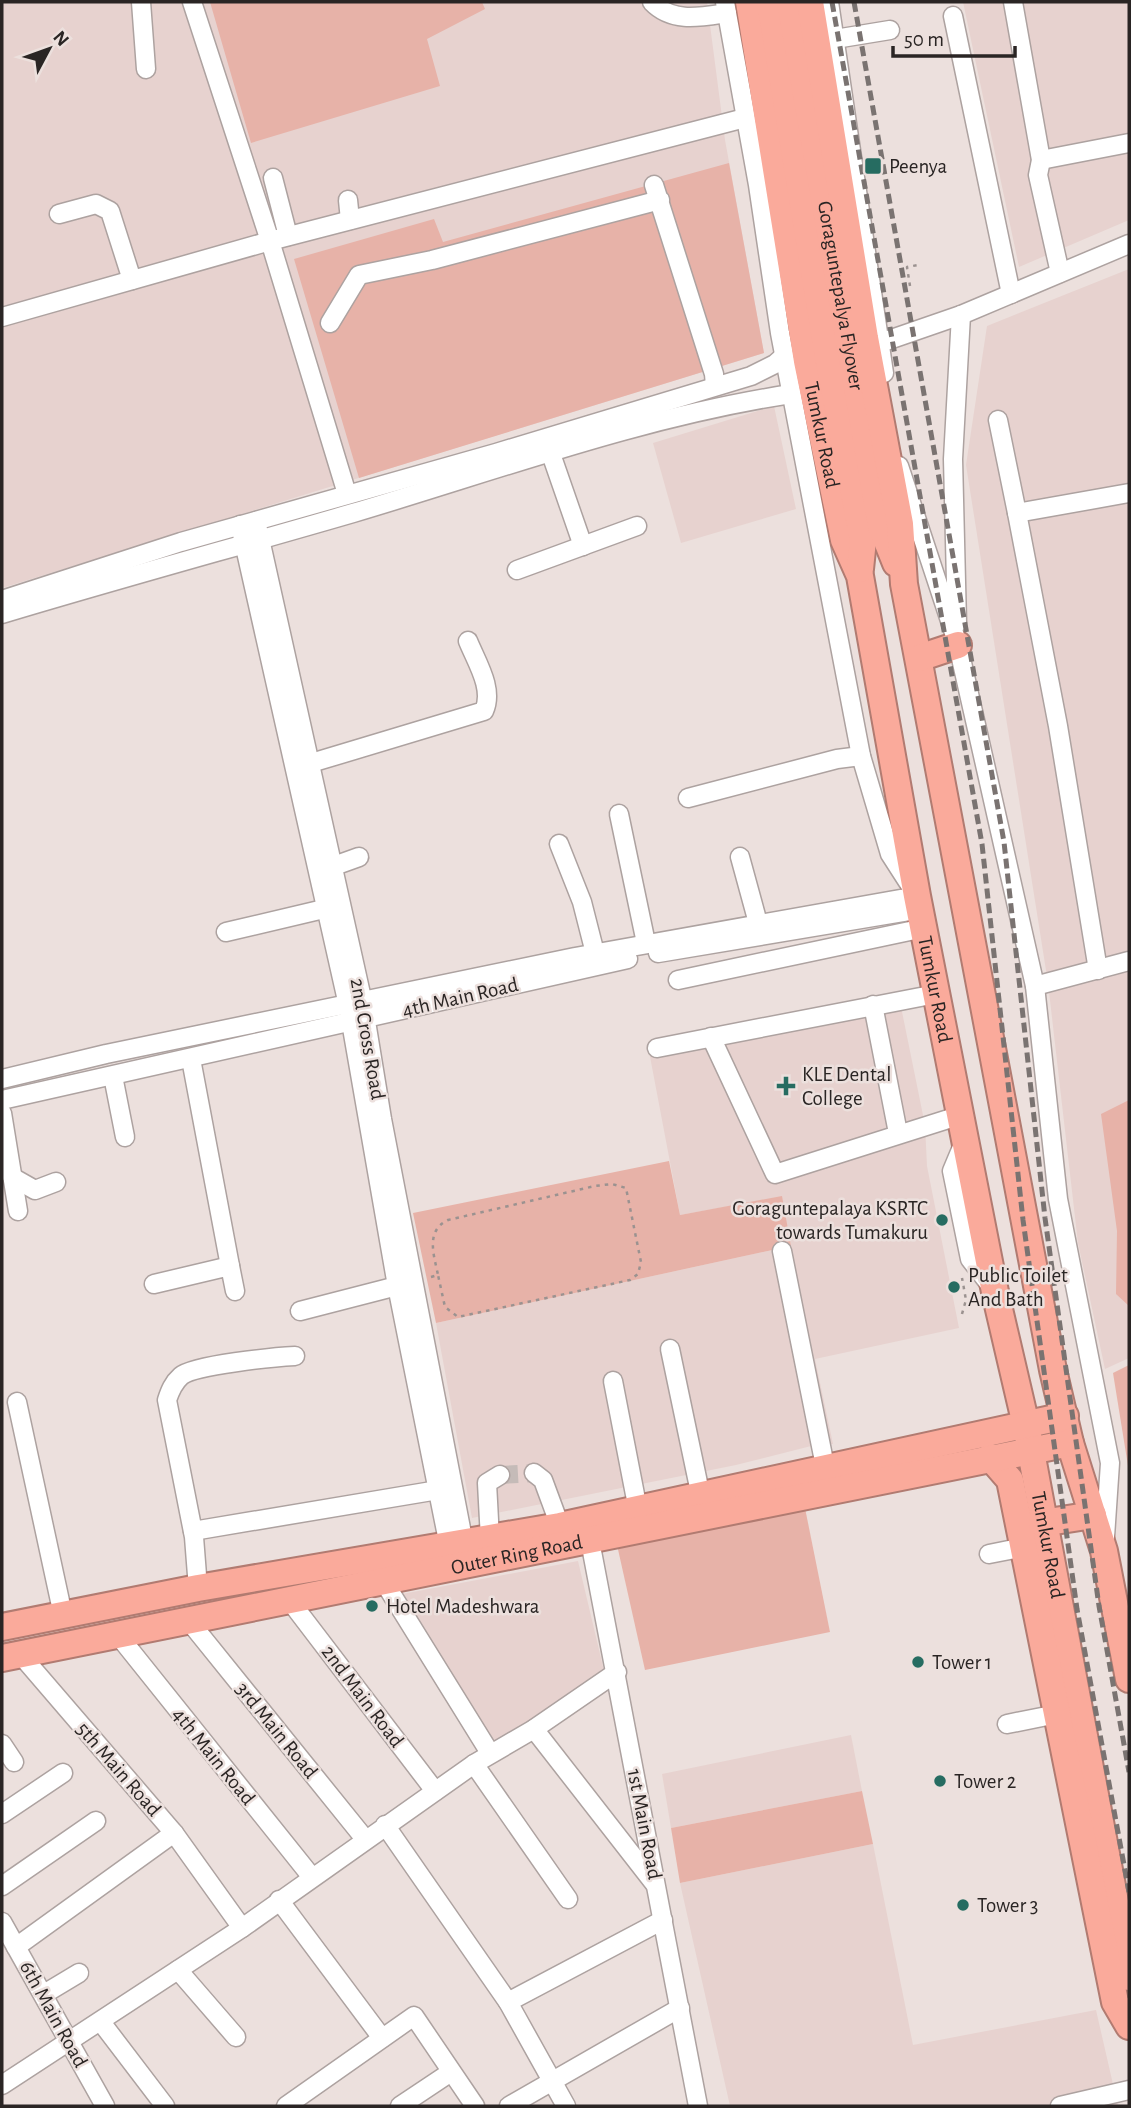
<svg xmlns="http://www.w3.org/2000/svg" width="1131" height="2108" font-family="'Alegreya Sans',sans-serif">
  <rect width="100%" height="100%" fill="#ece0dd"/>
  <g fill="#e7d2cf">
    <path d="M2,2H707L725,140L764,353L2,588Z"/>
    <path d="M963,2H1129V220L1019,267Z"/>
    <path d="M1129,269V1358L1105,1369L1078,1243L1048,983L966,465L987,326Z"/>
    <path d="M774,406L796,509L681,543L653,443Z"/>
    <path d="M898,992L925,1125L927,1166L959,1328L815,1359L833,1444H819L736,1465L472,1518L436,1323L791,1246L781,1197L680,1215L648,1046Z"/>
    <path d="M578,1561L605,1675L493,1745L402,1594Z"/>
    <path d="M851,1735L862,1791L671,1828L662,1774Z"/>
    <path d="M873,1844L913,2045L1096,2010L1118,2106H730L680,1883Z"/>
  </g>
  <g fill="#e7b2a8">
    <path d="M210,2H482L485,9L427,39L440,86L251,143Z"/>
    <path d="M729,163L764,353L359,478L294,259L434,219L443,242Z"/>
    <path d="M1129,1100V1306L1116,1294L1117,1231L1101,1114Z"/>
    <path d="M669,1161L680,1215L782,1196L791,1246L436,1323L413,1213Z"/>
    <path d="M1129,1365V1472L1113,1373Z"/>
    <path d="M805,1508L830,1632L645,1670L617,1545Z"/>
    <path d="M862,1791L873,1844L680,1883L671,1828Z"/>
  </g>
  <g fill="none" stroke-linecap="round" stroke-linejoin="round">
    <path stroke="#c5bbb8" stroke-width="18" stroke-dasharray="18 9" stroke-linecap="butt" d="M500,1475L534,1473"/>
    <defs>
      <g id="minor">
        <path d="M141,2L146,69"/>
        <path d="M192,2L270,241L347,494"/>
        <path d="M652,2C672,23 700,17 727,13"/>
        <path d="M829,2L884,373"/>
        <path d="M1013,2L1041,160L1038,175L1060,273"/>
        <path d="M953,16L1011,294"/>
        <path d="M835,39L890,30"/>
        <path d="M1041,160L1129,143"/>
        <path d="M273,178L288,236"/>
        <path d="M654,185L714,374L715,386"/>
        <path d="M348,200L350,220"/>
        <path d="M59,214L96,204L110,211L132,280"/>
        <path d="M2,317L270,241L745,118"/>
        <path d="M330,323L359,275L432,260L660,200"/>
        <path d="M880,343L961,315L1129,244"/>
        <path d="M998,420L1017,513"/>
        <path d="M550,451L583,546"/>
        <path d="M899,466L958,645L1035,986L1058,1199L1110,1463L1105,1537"/>
        <path d="M256,521L363,1003L382,1119L464,1544"/>
        <path d="M240,525L348,1005L397,1286L449,1546"/>
        <path d="M517,570L637,526"/>
        <path d="M2,600L181,542L496,453L751,376L775,364L784,356"/>
        <path d="M2,614C118,579 236,547 353,513C498,470 641,417 791,394"/>
        <path d="M957,623L953,459L961,315"/>
        <path d="M311,763L484,711C494,689 477,663 468,641"/>
        <path d="M688,798L837,759L861,756"/>
        <path d="M619,814L646,943"/>
        <path d="M559,844L582,902L595,953"/>
        <path d="M740,857L758,923"/>
        <path d="M334,866L359,857"/>
        <path d="M226,932L328,908"/>
        <path d="M658,953L921,909"/>
        <path d="M1098,970L1058,726L1017,513L1129,493"/>
        <path d="M678,980L924,928"/>
        <path d="M1035,986L1129,961"/>
        <path d="M873,1005L898,1133"/>
        <path d="M711,1037L775,1174L961,1115"/>
        <path d="M657,1048L936,994"/>
        <path d="M191,1059L230,1266"/>
        <path d="M113,1076L125,1137"/>
        <path d="M2,1079L106,1054L575,957L917,896L890,854L861,756L780,333L758,185L725,2"/>
        <path d="M2,1100L628,959"/>
        <path d="M2,1113L18,1211"/>
        <path d="M965,1140L952,1171L970,1259L991,1286"/>
        <path d="M12,1177L35,1190L56,1182"/>
        <path d="M782,1251L826,1471"/>
        <path d="M154,1284L230,1266L235,1291"/>
        <path d="M300,1311L397,1286"/>
        <path d="M670,1349L701,1497"/>
        <path d="M613,1381L638,1510"/>
        <path d="M17,1402L63,1615"/>
        <path d="M534,1473L543,1480L560,1526"/>
        <path d="M193,1531L438,1490"/>
        <path d="M490,1539L487,1483L500,1475"/>
        <path d="M590,1541L698,2106"/>
        <path d="M989,1554L1024,1547"/>
        <path d="M384,1582L490,1753"/>
        <path d="M198,1588L194,1537L167,1400C170,1391 173,1383 181,1376C194,1365 275,1357 295,1356"/>
        <path d="M290,1601L435,1791"/>
        <path d="M189,1621L365,1839"/>
        <path d="M118,1635L311,1876"/>
        <path d="M1007,1724L1057,1714"/>
        <path d="M534,1729L654,1883"/>
        <path d="M2,1744L14,1762"/>
        <path d="M474,1764L568,1899"/>
        <path d="M2,1814L63,1773"/>
        <path d="M385,1825L508,2002L566,2106"/>
        <path d="M174,1833L242,1928"/>
        <path d="M2,1886L96,1821"/>
        <path d="M279,1900L382,2038"/>
        <path d="M2,1922L105,2106"/>
        <path d="M16,1947L174,1833L20,1654"/>
        <path d="M178,1970L236,2037"/>
        <path d="M44,1994L79,1973"/>
        <path d="M508,2002L663,1920"/>
        <path d="M101,2022L165,2106"/>
        <path d="M2,2085L242,1928L474,1764L534,1729L617,1672"/>
        <path d="M286,2106L414,2016L475,2106"/>
        <path d="M400,2106L451,2072"/>
        <path d="M509,2106L680,2008"/>
        <path d="M1060,2106L1129,2090"/>
      </g>
      <g id="highway">
        <path id="s1" d="M749,2L807,361L844,540L860,576L917,896L995,1292L1026,1425L1129,1977"/>
        <path d="M770,2L828,357L863,540L860,569"/>
        <path id="s2" d="M790,2L881,526L896,563"/>
        <path d="M810,2L865,338L900,524L904,584L1053,1370L1070,1443L1104,1551L1129,1679"/>
        <path d="M919,658L958,645"/>
        <path d="M990,1457L1010,1480L1115,2002L1129,2026"/>
        <path d="M1042,1523L1093,1515"/>
        <path d="M2,1627L198,1588L560,1526L1065,1416"/>
        <path id="s3" d="M2,1658L1070,1443"/>
      </g>
    </defs>
    <use href="#minor" stroke="#ada2a0" stroke-width="21"/>
    <use href="#highway" stroke="#b17b71" stroke-width="30"/>
    <g stroke="#9b9290" stroke-width="2.5" stroke-dasharray="3.5 5" stroke-linecap="butt">
      <path d="M910,286L907,267L918,265"/>
      <path d="M431,1277L438,1275C434,1255 425,1231 448,1220L595,1186L612,1184L626,1188L641,1262L638,1274L630,1280L458,1317L445,1307L438,1275"/>
      <path d="M962,1314L966,1300L962,1278"/>
    </g>
    <use href="#minor" stroke="#fff" stroke-width="18"/>
    <use href="#highway" stroke="#faaa9b" stroke-width="26"/>
    <g stroke="#7a7371" stroke-width="5" stroke-dasharray="10 5" stroke-linecap="butt">
      <path d="M832,2L982,844L1023,1220L1077,1609L1129,1892"/>
      <path d="M854,2L1004,842L1045,1218L1099,1606L1129,1772"/>
    </g>
  </g>
  <g fill="#266c61" stroke="#ece0dd" stroke-width="2.5">
    <rect x="864" y="157" width="18" height="18" rx="3.5"/>
    <path d="M782.5 1075.5h7v7h7v7h-7v7h-7v-7h-7v-7h7z"/>
    <circle cx="942" cy="1220" r="7"/>
    <circle cx="954" cy="1287" r="7"/>
    <circle cx="372" cy="1606" r="7"/>
    <circle cx="918" cy="1662" r="7"/>
    <circle cx="940" cy="1781" r="7"/>
    <circle cx="963" cy="1905" r="7"/>
  </g>
  <g text-anchor="middle" stroke-width="5" stroke-linejoin="round" paint-order="stroke">
    <g font-size="21" fill="#2a2524" stroke="#ece0dd" text-anchor="start">
      <text x="889" y="173">Peenya</text>
      <text x="802" y="1081">KLE Dental<tspan x="802" dy="24">College</tspan></text>
      <text x="928" y="1215" text-anchor="end">Goraguntepalaya KSRTC<tspan x="928" dy="24">towards Tumakuru</tspan></text>
      <text x="968" y="1282">Public Toilet<tspan x="968" dy="24">And Bath</tspan></text>
      <text x="386" y="1613">Hotel Madeshwara</text>
      <text x="932" y="1669">Tower 1</text>
      <text x="954" y="1788">Tower 2</text>
      <text x="977" y="1912">Tower 3</text>
    </g>
    <g font-size="21" fill="#2a2524" stroke="#ece0dd">
      <text dy="7" stroke="none"><textPath href="#s2" startOffset="298">Goraguntepalya Flyover</textPath></text>
      <text dy="7" stroke="none"><textPath href="#s1" startOffset="439">Tumkur Road</textPath></text>
      <text dy="7" stroke="none"><textPath href="#s1" startOffset="1006">Tumkur Road</textPath></text>
      <text transform="translate(460 997) rotate(-13)" y="7">4th Main Road</text>
      <text transform="translate(368 1039) rotate(80)" y="7">2nd Cross Road</text>
      <text dy="7" stroke="none"><textPath href="#s1" startOffset="1573">Tumkur Road</textPath></text>
      <text dy="7" stroke="none"><textPath href="#s3" startOffset="525">Outer Ring Road</textPath></text>
      <text transform="translate(363 1696) rotate(53)" y="7">2nd Main Road</text>
      <text transform="translate(277 1730) rotate(51)" y="7">3rd Main Road</text>
      <text transform="translate(214 1756) rotate(51)" y="7">4th Main Road</text>
      <text transform="translate(119 1769) rotate(49)" y="7">5th Main Road</text>
      <text transform="translate(645 1824) rotate(79)" y="7">1st Main Road</text>
      <text transform="translate(54 2014) rotate(61)" y="7">6th Main Road</text>
    </g>
  </g>
  <rect width="1131" height="2108" fill="none" stroke="#2a2524" stroke-width="7"/>
  <g transform="translate(49 49) rotate(49)" stroke="#ece0dd" stroke-width="5" paint-order="stroke">
  <path d="M0-5L12 26L0 18L-12 26Z" fill="#2a2524"/>
  <text y="-10" font-size="19" font-weight="bold" text-anchor="middle" fill="#2a2524">N</text>
  </g>
  <path d="M893 46v10h122v-10" fill="none" stroke="#2a2524" stroke-width="3.5"/>
  <text x="904" y="46" font-size="21" fill="#2a2524" stroke="#ece0dd" stroke-width="5" paint-order="stroke">50 m</text>
</svg>
